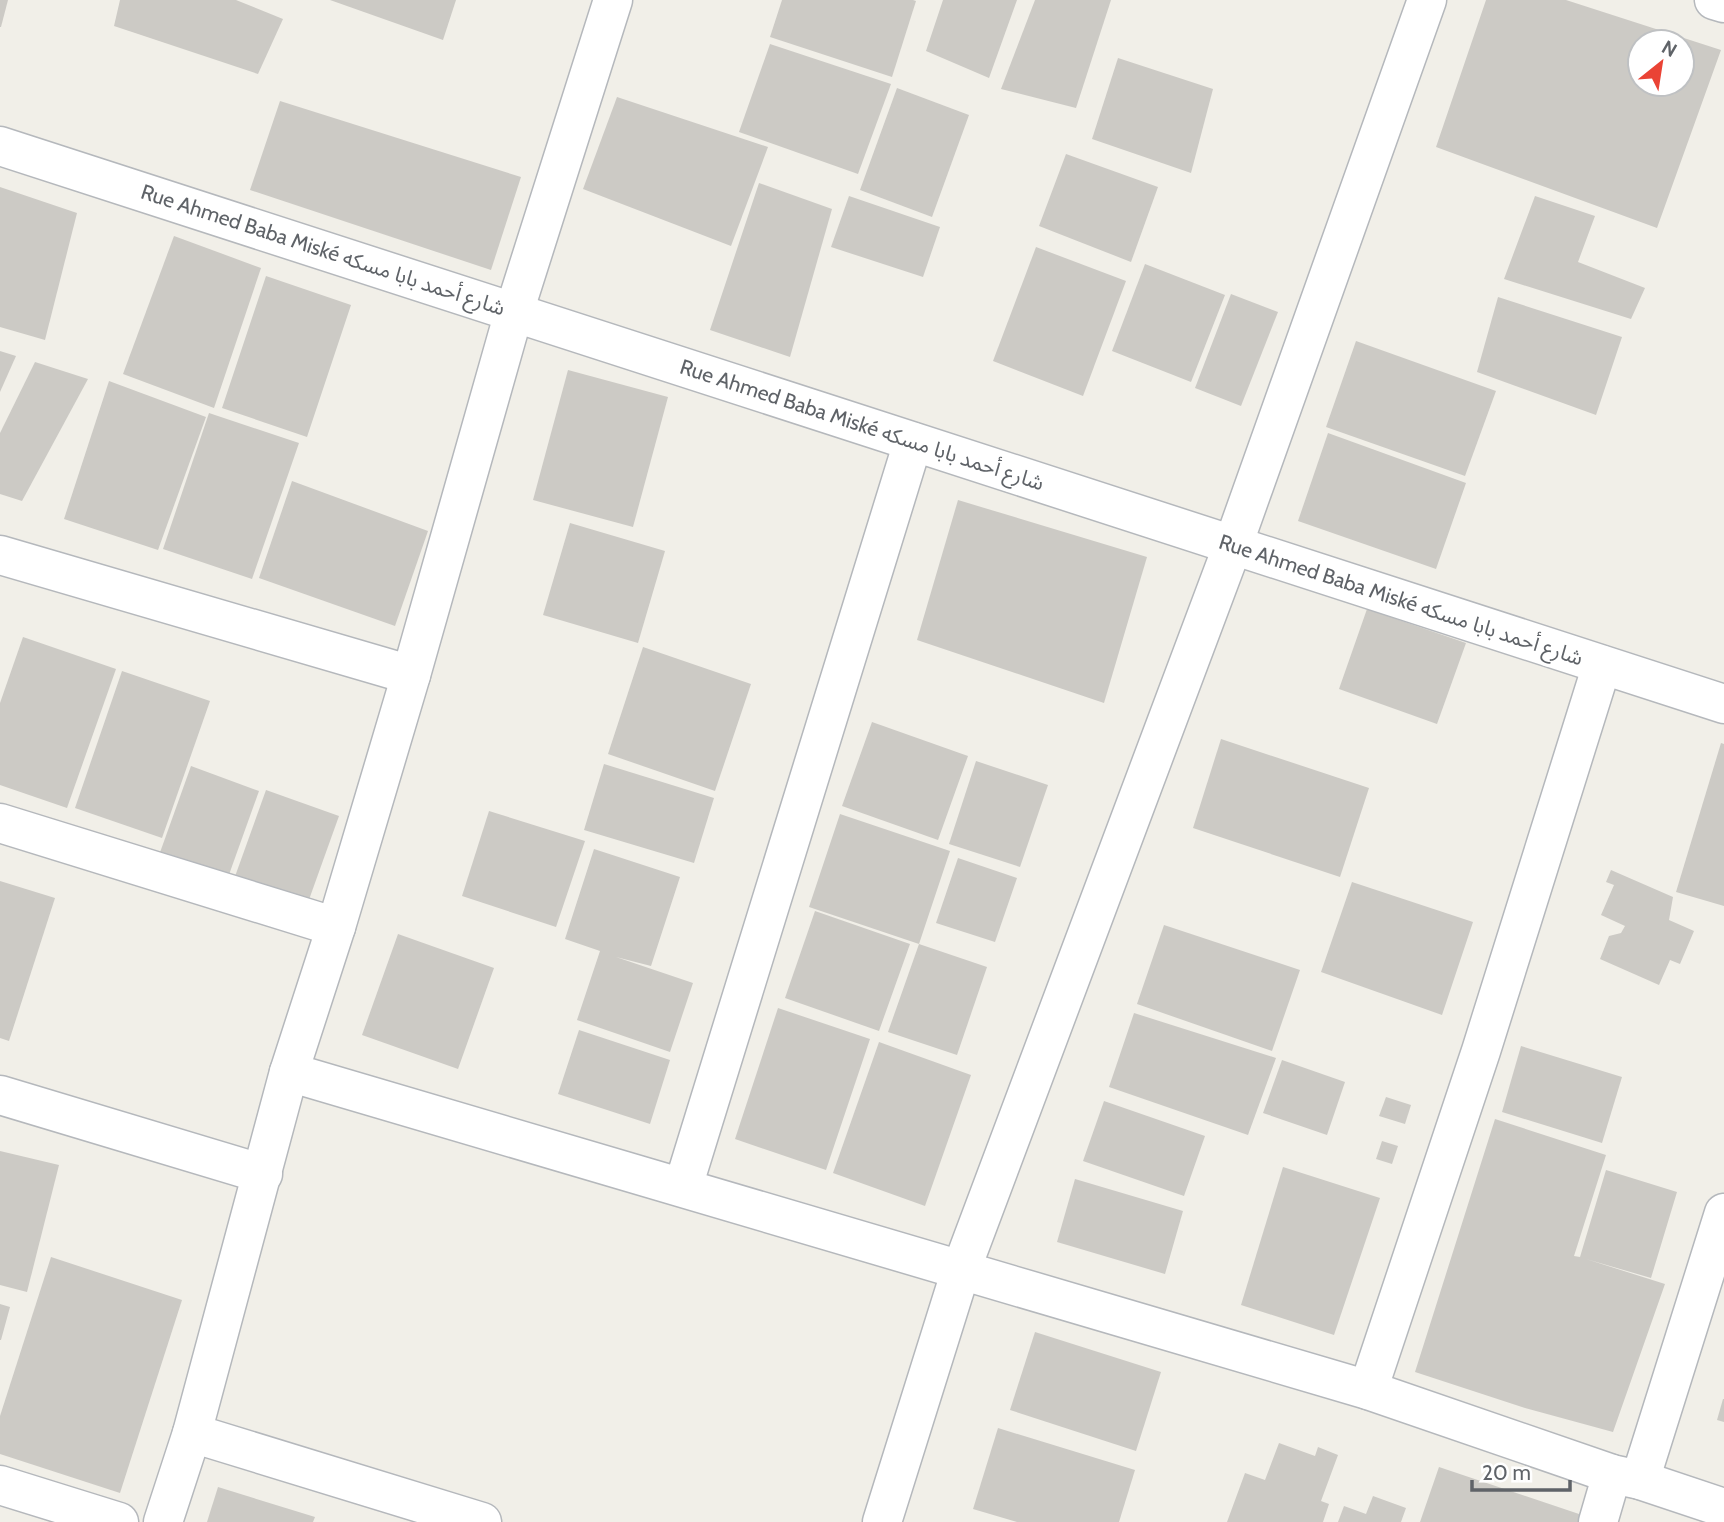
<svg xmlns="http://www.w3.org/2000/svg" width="1724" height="1522" font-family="Cabin,'Noto Sans Arabic',sans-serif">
  <rect width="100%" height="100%" fill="#f1efe8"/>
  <g fill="#cccac5" fill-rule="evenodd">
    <path d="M0,0H8L1,27H0Z"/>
    <path d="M120,0H236L283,19L258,74L114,26Z"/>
    <path d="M330,0H456L443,40Z"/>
    <path d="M782,0H913L916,1L892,77L770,37Z"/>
    <path d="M943,0H1017L989,78L926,51Z"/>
    <path d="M1035,0H1111L1076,108L1001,89Z"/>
    <path d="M1486,0H1566L1721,50L1657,228L1436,147ZM1640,42H1682V84H1640Z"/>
    <path d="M770,44L891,84L858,174L739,132Z"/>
    <path d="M1118,58L1213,89L1191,173L1092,139Z"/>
    <path d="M897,88L969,115L932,217L860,190Z"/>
    <path d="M617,97L768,147L731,246L583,189Z"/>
    <path d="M280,101L521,177L491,270L250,190Z"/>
    <path d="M1066,154L1158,187L1131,262L1039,226Z"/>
    <path d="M759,183L832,209L790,357L710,330Z"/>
    <path d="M0,187L77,213L45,340L0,327Z"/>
    <path d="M849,196L940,227L923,277L831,247Z"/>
    <path d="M1535,196L1595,216L1578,262L1645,288L1631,319L1504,279Z"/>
    <path d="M174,236L261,268L214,408L123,374Z"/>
    <path d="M1036,247L1126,281L1083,396L993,361Z"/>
    <path d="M1145,264L1225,295L1191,382L1112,351Z"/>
    <path d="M266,276L351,305L307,437L222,408Z"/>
    <path d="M1231,294L1278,312L1241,406L1195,388Z"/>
    <path d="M1498,297L1622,337L1596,415L1477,372Z"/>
    <path d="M1356,341L1496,391L1465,476L1326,427Z"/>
    <path d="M0,351L16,356L0,392Z"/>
    <path d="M35,362L88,379L22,501L0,494V433Z"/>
    <path d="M568,370L668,397L633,527L533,500Z"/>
    <path d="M109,381L206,417L158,550L64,519Z"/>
    <path d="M209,413L299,443L252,579L163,549Z"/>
    <path d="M1328,433L1466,483L1436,569L1298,521Z"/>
    <path d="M292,481L428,531L395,626L259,578Z"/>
    <path d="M958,500L1147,557L1104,703L917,640Z"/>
    <path d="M570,523L665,551L638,643L543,615Z"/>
    <path d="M1367,609L1466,643L1437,724L1339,689Z"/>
    <path d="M23,637L116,669L67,808L0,785V703Z"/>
    <path d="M643,647L751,684L715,791L608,754Z"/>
    <path d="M122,671L210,701L162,838L75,808Z"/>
    <path d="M872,722L968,756L938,840L842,806Z"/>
    <path d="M1221,739L1369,788L1340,877L1193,828Z"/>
    <path d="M1721,743L1724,744V906L1676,892Z"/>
    <path d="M976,761L1048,785L1020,867L949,844Z"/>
    <path d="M604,764L714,798L694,863L584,830Z"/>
    <path d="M191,766L259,791L226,883L158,858Z"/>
    <path d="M266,790L339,816L306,908L233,882Z"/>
    <path d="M489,811L585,841L556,927L462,896Z"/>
    <path d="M840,814L950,851L919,944L809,907Z"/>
    <path d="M594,849L680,877L651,966L616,957L693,983L670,1052L577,1020L600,951L565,939Z"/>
    <path d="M958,858L1017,878L995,942L936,923Z"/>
    <path d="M1611,870L1673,897L1669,920L1694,931L1680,964L1670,960L1659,985L1600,959L1609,936L1621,933L1625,926L1601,915L1614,885L1606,882Z"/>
    <path d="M0,881L55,898L9,1041L0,1038Z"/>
    <path d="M1352,882L1473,922L1442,1015L1321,972Z"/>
    <path d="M815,911L910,944L879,1031L785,998Z"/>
    <path d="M1164,925L1300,970L1272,1051L1137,1004Z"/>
    <path d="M398,934L494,968L458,1069L362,1035Z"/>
    <path d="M919,944L987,967L957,1055L888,1032Z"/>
    <path d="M778,1008L870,1039L826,1170L735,1139Z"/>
    <path d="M1134,1013L1276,1058L1248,1135L1109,1087Z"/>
    <path d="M579,1030L670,1060L650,1124L558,1094Z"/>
    <path d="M879,1042L971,1075L925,1206L833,1173Z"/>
    <path d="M1521,1046L1622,1077L1602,1143L1502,1112Z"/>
    <path d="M1282,1060L1345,1082L1327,1135L1263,1113Z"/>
    <path d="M1386,1097L1411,1105L1405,1124L1379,1116Z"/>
    <path d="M1104,1101L1205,1136L1184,1196L1083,1161Z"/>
    <path d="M1495,1119L1606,1155L1574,1256L1580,1257L1606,1170L1677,1192L1651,1278L1586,1259L1665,1284L1613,1432L1525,1408L1415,1372Z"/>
    <path d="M1382,1141L1398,1146L1392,1164L1376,1159Z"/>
    <path d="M0,1151L59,1165L27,1292L0,1285Z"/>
    <path d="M1283,1167L1380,1198L1334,1335L1241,1305Z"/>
    <path d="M1075,1179L1183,1211L1165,1274L1057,1242Z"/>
    <path d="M51,1257L182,1300L120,1493L0,1454V1416Z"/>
    <path d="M0,1304L10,1307L1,1340H0Z"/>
    <path d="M1035,1332L1161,1372L1136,1451L1010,1410Z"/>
    <path d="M1723,1399H1724V1422L1717,1420Z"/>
    <path d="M998,1428L1135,1470L1119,1522H1017L973,1509Z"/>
    <path d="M1279,1443L1315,1456L1318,1447L1338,1455L1321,1501L1329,1504L1323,1522H1227L1245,1473L1265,1480Z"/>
    <path d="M1439,1467L1582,1515L1580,1522H1420Z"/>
    <path d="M218,1487L315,1517L313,1522H207Z"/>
    <path d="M1373,1496L1406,1508L1401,1522H1338L1344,1506L1366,1514Z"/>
  </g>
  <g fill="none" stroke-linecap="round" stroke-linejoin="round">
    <defs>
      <g id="minor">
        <path d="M1714,0L1724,3"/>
        <path d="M0,146L1724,704"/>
        <path d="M0,555L411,675"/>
        <path d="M0,823L336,927"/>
        <path d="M289,1072L1368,1390L1612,1474L1640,1480L1724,1508"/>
        <path d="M0,1095L263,1174"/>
        <path d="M683,1187L913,442"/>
        <path d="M1368,1390L1481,1051L1602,665"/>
        <path d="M192,1433L482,1522"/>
        <path d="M1640,1480L1724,1213"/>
        <path d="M0,1485L119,1522"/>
        <path d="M163,1522L192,1433L289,1072L336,927L411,675L514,312L613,0"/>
        <path d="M882,1522L961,1270L1233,545L1427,0"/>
        <path d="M1598,1522L1612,1474"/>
      </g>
    </defs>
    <use href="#minor" stroke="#b5b8bc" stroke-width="41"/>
    <use href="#minor" stroke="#fff" stroke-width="38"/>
  </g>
  <g text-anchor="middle" stroke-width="6" stroke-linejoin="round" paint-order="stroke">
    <g font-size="21" fill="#5f6368" stroke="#fff">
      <text transform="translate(323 250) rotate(18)" y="7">Rue Ahmed Baba Miské شارع أحمد بابا مسكه</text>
      <text transform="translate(862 425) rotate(18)" y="7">Rue Ahmed Baba Miské شارع أحمد بابا مسكه</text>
      <text transform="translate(1401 600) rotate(18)" y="7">Rue Ahmed Baba Miské شارع أحمد بابا مسكه</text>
    </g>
  </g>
  <g transform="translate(1661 63) rotate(30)"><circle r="33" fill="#ffffff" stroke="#bfc1c3" stroke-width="2"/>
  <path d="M0-5L12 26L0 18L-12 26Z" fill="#ea4335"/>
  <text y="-10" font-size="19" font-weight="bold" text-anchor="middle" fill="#5f6368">N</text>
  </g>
  <path d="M1472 1480v10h98v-10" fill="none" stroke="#5f6368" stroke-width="3.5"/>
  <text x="1482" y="1480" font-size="21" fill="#5f6368" stroke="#ffffff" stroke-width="5" paint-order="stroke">20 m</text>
</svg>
